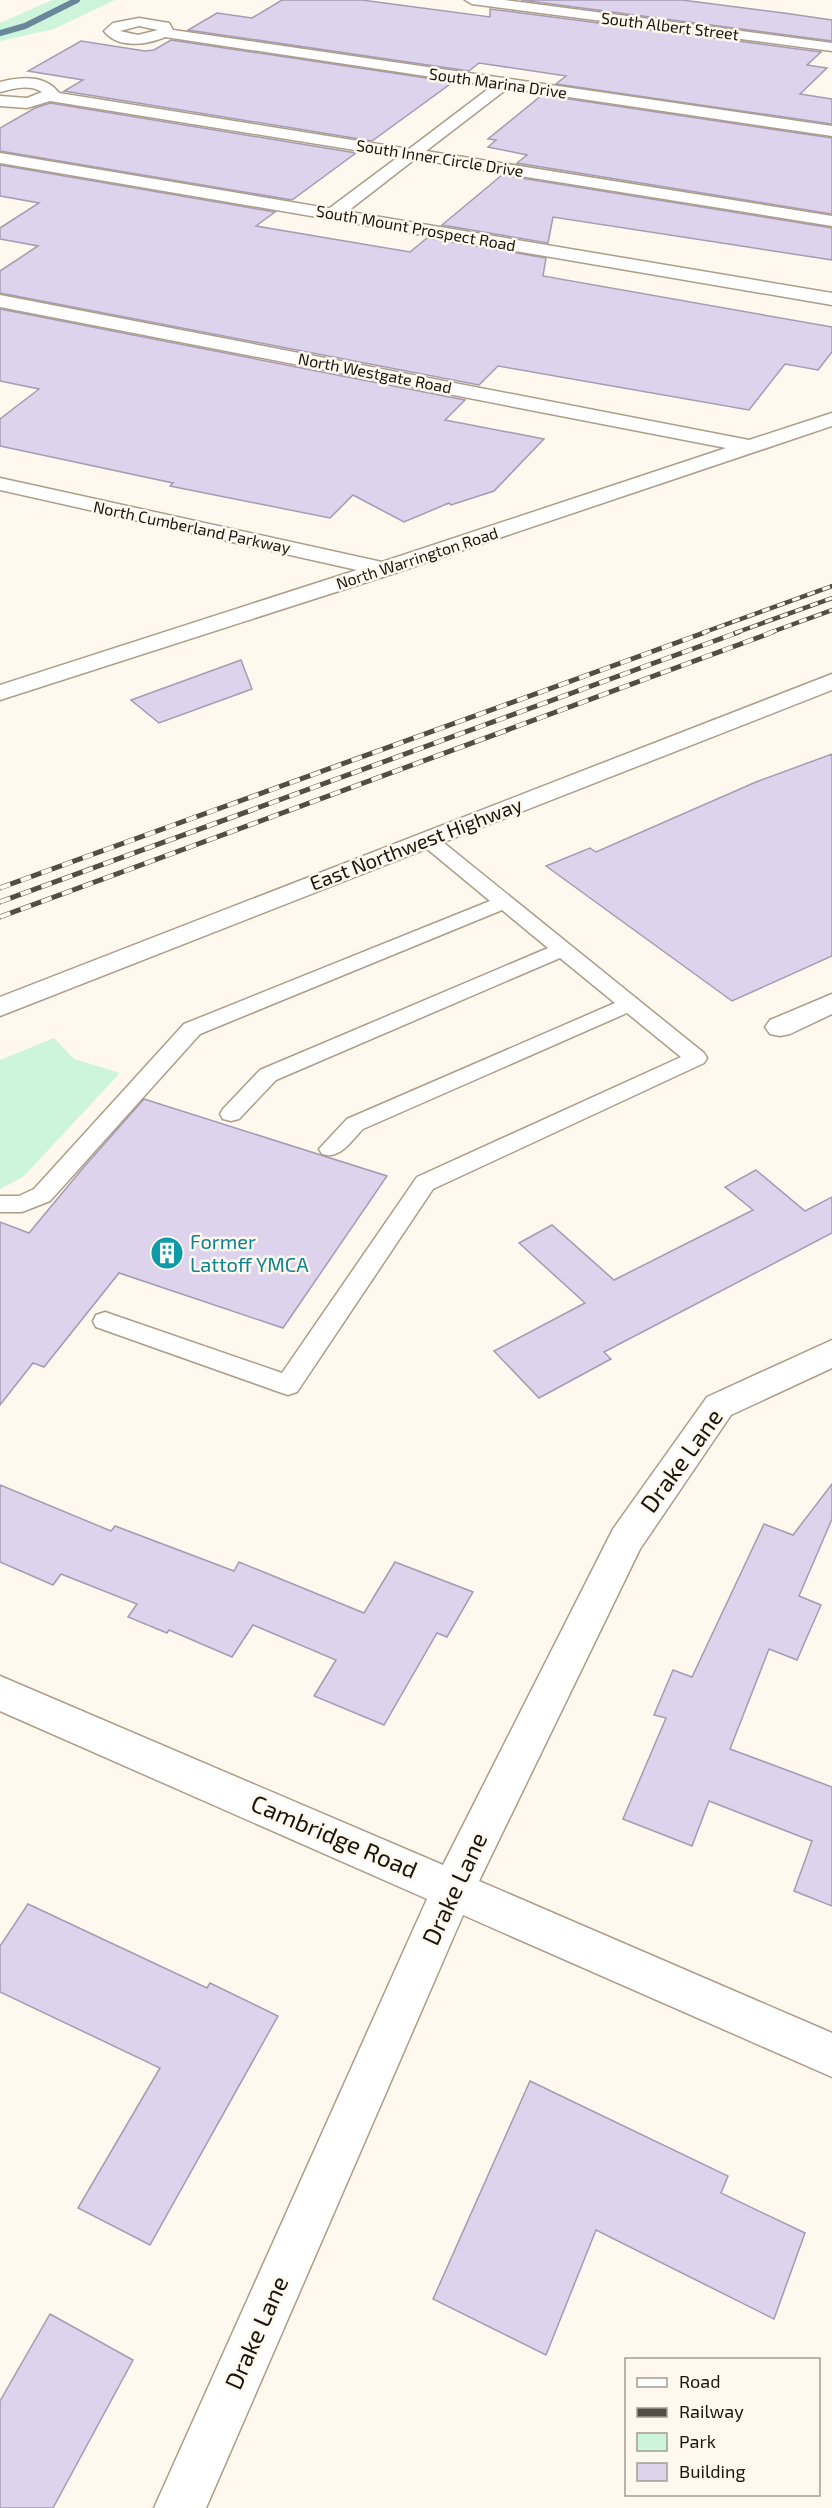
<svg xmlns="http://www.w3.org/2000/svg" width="832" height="2508" font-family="'Exo 2',sans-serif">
  <rect width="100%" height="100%" fill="#fef8ee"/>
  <g fill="#cdf5dc">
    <path d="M52,0H115L54,29L0,41V23Z"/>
    <path d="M54,1038L74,1059L120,1073L23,1177L0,1189V1060Z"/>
  </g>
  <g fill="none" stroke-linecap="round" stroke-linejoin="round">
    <path stroke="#69879a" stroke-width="6" d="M0,33L25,26L77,0"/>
  </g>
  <g fill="#ded3ec" stroke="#a59bb2" stroke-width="1.5">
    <path d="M282,0H362L490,17V9L821,52L807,65L827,68L800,94L832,99V124L556,84L566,76L479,63L469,71L188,30L217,13L252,18Z"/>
    <path d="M521,0H682L784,13L832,20V41Z"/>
    <path d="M171,40L453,82L372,141L64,91L83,80L28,71L81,41L145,51L154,50Z"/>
    <path d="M542,95L832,138V214L517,163L527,155L488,147L496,140L488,139Z"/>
    <path d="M50,103L356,153L292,200L0,151V128L35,108Z"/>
    <path d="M0,165L275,212L256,226L410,252L427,238L546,258L543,276L832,327V352L818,370L785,364L749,410L498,366L479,385L0,293V271L38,246L0,239V228L39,203L0,196Z"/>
    <path d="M502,175L832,228V260L553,217L548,243L442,225Z"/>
    <path d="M0,309L465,400L445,420L544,439L494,491L451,505L449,503L404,522L353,495L330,518L170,486L173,483L0,446V419L39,389L0,381Z"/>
    <path d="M241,660L252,689L159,723L131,700Z"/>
    <path d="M832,754V956L732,1001L546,866L590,848L596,852L756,782Z"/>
    <path d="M144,1099L387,1176L283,1328L119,1273L44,1367L33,1363L0,1405V1222L29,1233L83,1168Z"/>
    <path d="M756,1170L805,1211L832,1197V1233L604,1352L611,1359L539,1398L494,1351L585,1303L519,1243L552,1225L614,1280L753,1210L725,1187Z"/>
    <path d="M832,1484V1519L799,1596L821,1605L797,1660L769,1649L730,1749L832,1787V1906L794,1891L812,1841L709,1801L692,1846L623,1819L666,1718L654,1715L673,1670L692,1677L764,1524L793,1535Z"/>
    <path d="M0,1485L111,1531L115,1526L234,1571L239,1562L364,1613L395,1562L473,1592L447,1637L437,1633L384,1725L314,1696L336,1660L253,1625L232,1657L169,1630L167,1633L128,1617L137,1604L61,1574L53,1585L0,1562Z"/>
    <path d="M28,1904L207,1988L210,1983L278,2016L150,2245L78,2208L160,2068L0,1992V1946Z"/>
    <path d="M530,2081L728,2176L721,2193L805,2233L774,2319L596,2230L546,2355L433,2299Z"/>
    <path d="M50,2314L133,2360L53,2508H0V2401Z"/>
  </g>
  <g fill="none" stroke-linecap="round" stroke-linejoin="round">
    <defs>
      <path id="lane" d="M427,833L434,835L704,1053L707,1058L704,1063L433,1189L297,1392L288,1395L279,1392L96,1327L93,1321L96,1315L105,1312L282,1373L417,1177L681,1057L627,1013L363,1129C351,1141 340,1160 322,1154L319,1149L347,1119L615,1003L560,958L276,1080L239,1119L231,1121L223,1119L220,1114L223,1109L260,1070L548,948L502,910L200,1034L50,1201L22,1212H0V1196H19L34,1189L184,1024L490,901L420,843L417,839L420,835Z"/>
      <g id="street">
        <path d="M465,0H504L832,43V51L472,4Z"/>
        <path d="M139,18L169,23L173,30L832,126V136L508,88L426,151L832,216V226L415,159L339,218H327L324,214L327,210L398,157L50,101L27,108L0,106V96L27,98L42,92C30,84 14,88 0,92V82C20,77 45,74 59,93L409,149L492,86L165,37C146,45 118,49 104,31L113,23ZM139,26L158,30L138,35L120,31Z"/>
        <path d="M0,295L749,440L832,413V426L392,574L0,700V685L357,570L0,490V478L382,562L726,448L0,307Z"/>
        <path d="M832,994V1014L790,1034L780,1036L770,1034L765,1027L770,1020Z"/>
        <path d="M832,1340V1368L731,1415L640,1549L479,1881L832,2033V2077L463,1915L206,2508H154L427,1899L0,1711V1676L443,1865L613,1529L707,1397Z"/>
      </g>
      <path id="secondary" d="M0,153L832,293V305L0,163Z"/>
      <path id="primary" d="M832,674V690L0,1016V997Z"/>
    </defs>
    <use href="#lane" stroke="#ac9d88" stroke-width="3"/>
    <use href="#street" stroke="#ac9d88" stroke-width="3"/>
    <use href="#secondary" stroke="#ac9d88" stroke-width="3"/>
    <use href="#primary" stroke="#ac9d88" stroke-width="3"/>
    <use href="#lane" fill="#fff" fill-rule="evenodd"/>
    <use href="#street" fill="#fff" fill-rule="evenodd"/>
    <use href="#secondary" fill="#fff" fill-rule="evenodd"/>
    <use href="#primary" fill="#fff" fill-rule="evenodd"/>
    <defs>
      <g id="rail-far1">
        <path d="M702,633L832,586"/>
        <path d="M735,633L832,598"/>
        <path d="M769,633L832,610"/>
      </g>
      <g id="rail">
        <path d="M0,888L706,632"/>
        <path d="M0,902L739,632"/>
        <path d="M0,917L773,632"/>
      </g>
    </defs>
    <use href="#rail-far1" stroke="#534d45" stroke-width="4.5"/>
    <use href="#rail" stroke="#534d45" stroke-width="5"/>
    <use href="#rail-far1" stroke="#fef8ee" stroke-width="3" stroke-dasharray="8" stroke-linecap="butt"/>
    <use href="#rail" stroke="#fef8ee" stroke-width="4" stroke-dasharray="11" stroke-linecap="butt"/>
  </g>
  <defs>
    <symbol id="building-disc" viewBox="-11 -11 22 22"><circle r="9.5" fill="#0f9aa8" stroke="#fef8ee"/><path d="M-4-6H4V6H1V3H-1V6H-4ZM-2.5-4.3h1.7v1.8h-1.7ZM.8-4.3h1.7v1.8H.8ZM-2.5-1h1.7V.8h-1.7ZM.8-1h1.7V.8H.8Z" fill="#fff"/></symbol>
  </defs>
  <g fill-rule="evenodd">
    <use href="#building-disc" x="148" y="1234" width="38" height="38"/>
  </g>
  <g text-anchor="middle" stroke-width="5" stroke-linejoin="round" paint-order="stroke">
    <g font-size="16" fill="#1a150d" stroke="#fef8ee">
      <text transform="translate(670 26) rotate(7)" y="6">South Albert Street</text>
      <text transform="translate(498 83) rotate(8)" y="6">South Marina Drive</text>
      <text transform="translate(440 158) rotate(9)" y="6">South Inner Circle Drive</text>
      <text transform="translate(416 228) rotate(10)" y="6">South Mount Prospect Road</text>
      <text transform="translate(375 373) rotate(11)" y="6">North Westgate Road</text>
      <text transform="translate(192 527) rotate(12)" y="6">North Cumberland Parkway</text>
      <text transform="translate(417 558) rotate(-18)" y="6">North Warrington Road</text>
    </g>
    <g font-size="20" fill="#1a150d" stroke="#fef8ee">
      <text transform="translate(416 844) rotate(-21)" y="7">East Northwest Highway</text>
    </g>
    <g font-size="20" fill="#0d838f" stroke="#fef8ee" text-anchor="start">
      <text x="190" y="1249">Former<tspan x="190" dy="23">Lattoff YMCA</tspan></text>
    </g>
    <g font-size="24" fill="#1a150d" stroke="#fef8ee">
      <text transform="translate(682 1461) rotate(-54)" y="8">Drake Lane</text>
      <text transform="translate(334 1837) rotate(23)" y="8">Cambridge Road</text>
      <text transform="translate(455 1889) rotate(-65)" y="8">Drake Lane</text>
      <text transform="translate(257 2333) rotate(-66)" y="8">Drake Lane</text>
    </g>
  </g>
  <rect x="625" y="2358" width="195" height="138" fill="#fef8ee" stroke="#a39d94" stroke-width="1.5"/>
  <rect x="637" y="2378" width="30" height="9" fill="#ffffff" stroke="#a39d94" stroke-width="1.5"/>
  <text x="679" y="2388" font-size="18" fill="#1a150d">Road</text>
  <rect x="637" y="2408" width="30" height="9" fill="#534d45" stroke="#a39d94" stroke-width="1.5"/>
  <text x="679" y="2418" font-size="18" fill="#1a150d">Railway</text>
  <rect x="637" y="2433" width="30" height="18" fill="#cdf5dc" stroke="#a39d94" stroke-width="1.5"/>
  <text x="679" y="2448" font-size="18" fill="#1a150d">Park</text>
  <rect x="637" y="2463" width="30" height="18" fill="#ded3ec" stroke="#a39d94" stroke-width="1.5"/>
  <text x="679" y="2478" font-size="18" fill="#1a150d">Building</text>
</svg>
